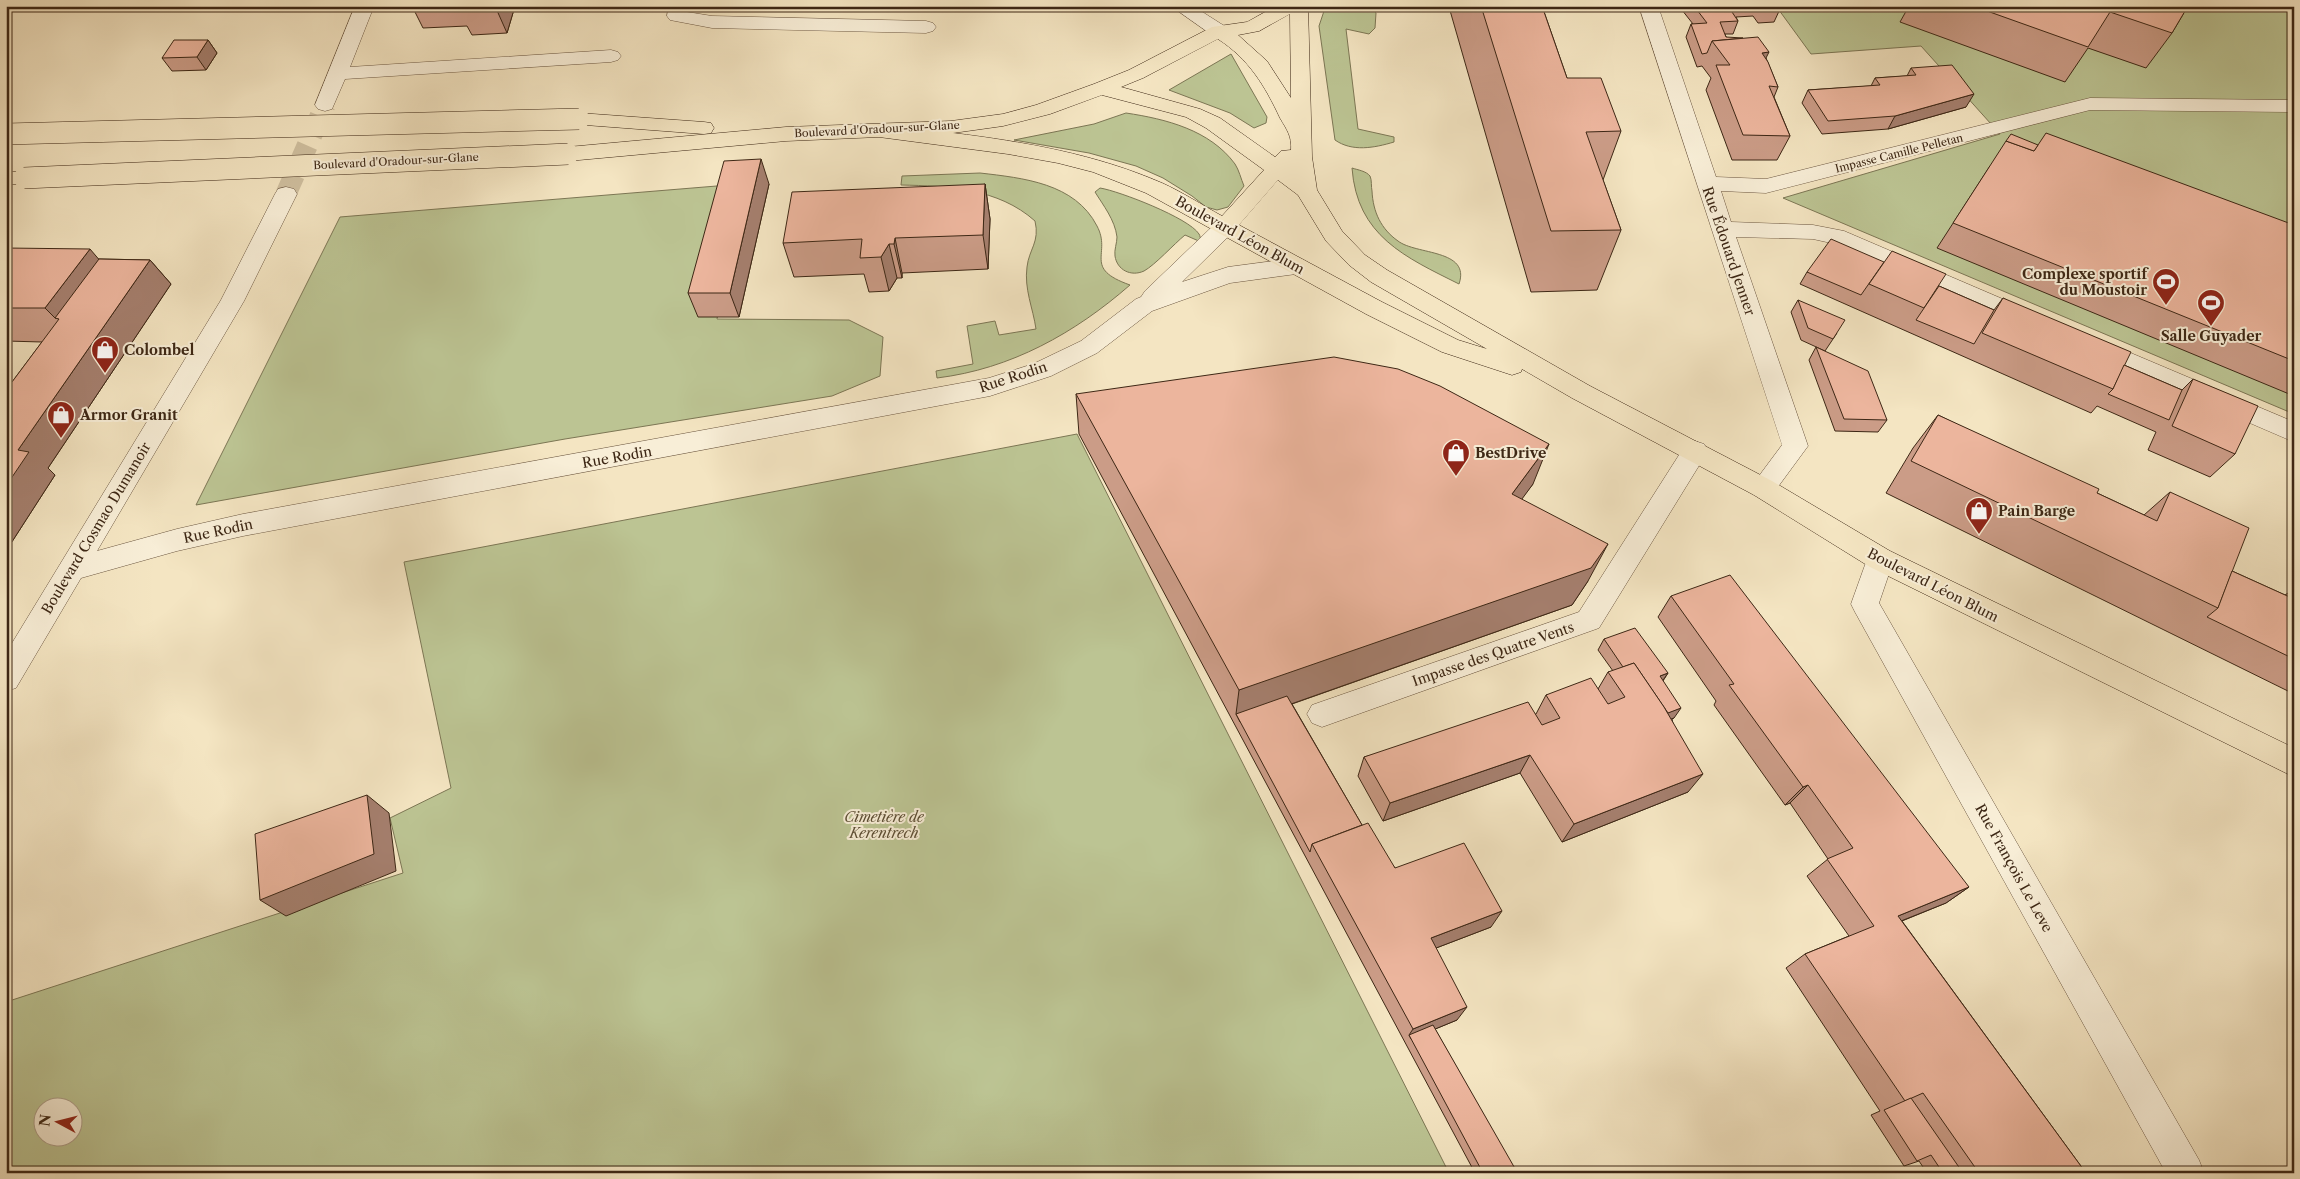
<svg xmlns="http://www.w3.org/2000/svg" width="2300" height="1179" font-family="'Libre Caslon Text',serif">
  <rect width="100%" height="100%" fill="#f4e5c2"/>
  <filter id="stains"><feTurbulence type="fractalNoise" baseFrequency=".004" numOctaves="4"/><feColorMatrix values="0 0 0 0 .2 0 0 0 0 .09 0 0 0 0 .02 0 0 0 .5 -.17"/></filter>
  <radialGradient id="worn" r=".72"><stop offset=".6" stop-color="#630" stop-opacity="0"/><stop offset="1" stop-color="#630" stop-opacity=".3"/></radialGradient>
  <g fill="#bcc493" stroke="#7c7654" fill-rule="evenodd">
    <path d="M1330,6H1371L1376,13L1375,28L1369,34L1346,29L1358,129L1394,137V142C1374,148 1352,152 1335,140L1319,26L1324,11Z"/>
    <path d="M1776,6H2294V414L1783,198L2000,134L1921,46L1811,54Z"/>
    <path d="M1231,54L1267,117L1266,123L1254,128L1230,113L1169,90Z"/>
    <path d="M1126,113C1166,119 1210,130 1235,164C1239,170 1241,179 1244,186L1228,207L1217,210L1206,207L1192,196L1163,178L1136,166L1089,153L1014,140L1094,124Z"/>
    <path d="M1352,168C1358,170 1366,171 1370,176C1372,180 1371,187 1372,191C1373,212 1381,229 1398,241C1416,255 1471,249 1459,284C1405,257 1357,236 1352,168Z"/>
    <path d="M980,173C1023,178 1075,183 1097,226C1112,254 1082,268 1130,285C1075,333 1011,369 937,378L936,371L973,364L967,326L995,321L999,335L1036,329C1033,308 1024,289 1027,267C1029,249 1040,242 1035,221C998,188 948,186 901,185L902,176Z"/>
    <path d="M741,184L717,319L849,320L883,337L880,376L832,396L565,439L196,505L340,217Z"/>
    <path d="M1100,188C1119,191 1189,218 1199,234C1200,235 1201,241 1201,242L1185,235C1174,244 1155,265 1144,271C1131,277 1117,270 1115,256C1114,250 1117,243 1117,237C1115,220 1103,205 1095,192Z"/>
    <path d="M1077,434L1449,1173H6V1002L403,873L390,818L451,788L404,562ZM42,1106H72V1136H42Z"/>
  </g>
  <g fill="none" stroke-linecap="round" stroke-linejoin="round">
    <path stroke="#cfbf9f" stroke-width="21" stroke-dasharray="21 11" stroke-linecap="butt" d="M286,194L325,105"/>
    <defs>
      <g id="minor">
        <path d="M355,6H374L350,67L611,50L618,52L621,56L618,60L611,62L345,79L332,109L325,111L318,109L315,105Z"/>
        <path d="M669,6H687V12L712,16L926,21L933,23L936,27L933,31L926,33L712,28L670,20L667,16Z"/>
        <path d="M1171,6H1193L1226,27L1229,31L1226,35L1219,37L1212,35Z"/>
        <path d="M1639,6H1658L1716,177L1766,179L2090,98L2294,100V112L2090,110L1766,193L1721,191L1731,222L1813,225L1844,231L2040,315L2044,321L2040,327L2032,329L2024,327L1831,243L1813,239L1736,237L1808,446L1772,495L1763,498L1754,495L1750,488L1782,445Z"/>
        <path d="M286,187L294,189L297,194L244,301L97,551L177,529L243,514L989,378L1033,364L1081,341L1136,299L1141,297L1145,291L1217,222L1225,220L1233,222L1236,227L1233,232L1182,282L1228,267L1296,258L1304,260L1307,266L1304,272L1296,274L1230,283L1152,311L1097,353L1051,376L990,396L243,536L177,551L81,578L16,688L6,691V653L221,300L275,194L278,189Z"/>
        <path d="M2093,337L2294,422V442L2085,352L2081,346L2085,340Z"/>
        <path d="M1695,441L1704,444L1708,451L1599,628L1322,727L1312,723L1307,714L1312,705L1579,612L1686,444Z"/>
        <path d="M1880,548L1890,551L1894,559L1879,603L2199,1160L2204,1173H2166L1855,612L1851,604L1870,551Z"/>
      </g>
      <g id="major">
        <path d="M1276,6H1308L1312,157L1317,190L1342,231L1365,255L1387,270L1590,386L1772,481L1890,551L2294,748V777L1870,567L1754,495L1572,398L1522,369L1521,372L1512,375L1442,352L1366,314L1146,193L1093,172L1058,163L1008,154L879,137L786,141L568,161L561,159L557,154L561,149L568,147L786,127L951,121L1003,114L1036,105L1094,84L1129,70L1212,27L1247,22ZM1290,14L1291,98L1267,61L1238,35L1259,31ZM1218,39C1249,59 1265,86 1280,118C1287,130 1292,136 1291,150L1281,151L1275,157L1220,118L1200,109L1121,87L1143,78ZM1102,95L1186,117L1206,128L1264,170L1222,216C1202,205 1182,192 1162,183C1095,154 1025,142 953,133L1003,126L1050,114ZM1278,180L1298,195L1326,241L1349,265L1371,282L1487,349L1458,340L1382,302L1239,225Z"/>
        <path d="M579,113L704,122L711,123L714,128L711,133L704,134L572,124L569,119L572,114Z"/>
        <path d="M6,171L32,173L35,178L32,183L6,185Z"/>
      </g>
    </defs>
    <use href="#minor" stroke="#6b5640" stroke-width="1"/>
    <use href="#major" stroke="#3d2715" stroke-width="1"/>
    <use href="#minor" fill="#f8eed7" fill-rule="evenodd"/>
    <use href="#major" fill="#f4e5c2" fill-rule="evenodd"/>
    <defs>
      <g id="major-bridge">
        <path d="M6,134L579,119"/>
        <path d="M24,178L568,154"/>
      </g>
    </defs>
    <use href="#major-bridge" stroke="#3d2715" stroke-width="22" stroke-linecap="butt"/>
    <use href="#major-bridge" stroke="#f4e5c2" stroke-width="21"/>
  </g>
  <g fill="#cb9c87" stroke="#3d2715">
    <path d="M412,6H515L507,33L472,35L467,26L423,28Z"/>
    <path d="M825,6H1005L1004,11Z"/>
    <path d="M1422,6H1542L1567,78L1621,131L1603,180L1621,230L1597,290L1531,292L1449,7H1422Z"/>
    <path d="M1684,6H1778L1780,9L1774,22L1758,23L1753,16L1736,17L1738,21L1733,34H1725L1726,37L1766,58L1778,87L1774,97L1790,136L1777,160H1732L1706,90L1711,78L1702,66L1697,67L1686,37L1691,24H1693L1682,10Z"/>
    <path d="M1909,6H2188L2172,33L2146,68L2088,48L2065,82L1900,22Z"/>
    <path d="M208,40L217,53L206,70L172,71L162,58Z"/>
    <path d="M1911,68L1966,107L1888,129L1822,134L1802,103L1808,90L1871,86L1875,78L1907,76Z"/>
    <path d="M1990,166L2294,225V396L1937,248Z"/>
    <path d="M769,184L739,317H698L688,293Z"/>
    <path d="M985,184L990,219L988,269L902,273V278H897L889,291L869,292L864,274L794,277L783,243Z"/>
    <path d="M6,248L99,259L150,260L171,284L48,468L55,475L6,551V382H12L42,342L6,341Z"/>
    <path d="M1807,272L1939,286L1994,310L2003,298L2124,365L2182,390L2193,379L2235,454L2210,477L2148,450L2156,432L2097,406L2091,413L1800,284Z"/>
    <path d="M1798,300L1837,333L1825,351L1801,340L1791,312Z"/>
    <path d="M1816,347L1887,420L1878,432L1835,431L1809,360Z"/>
    <path d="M1076,394L1533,484L1521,499L1588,581L1572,605L1292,704L1362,825L1395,868L1491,927L1436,948L1457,1020L1435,1029L1516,1173H1475L1079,434Z"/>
    <path d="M1938,415L2097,493L2144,515L2170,492L2232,571L2285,595L2294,589V694L1886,493L1913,448Z"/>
    <path d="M1671,596L1969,887L1946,903L1902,921L2086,1173H1927L1919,1161L1904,1166L1871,1115L1880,1111L1786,968L1805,954L1849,936L1807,876L1828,859L1790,803L1785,805L1714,705L1716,701L1658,617Z"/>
    <path d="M1604,639L1668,673L1663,681L1674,718L1672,719L1688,792L1562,842L1520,773L1383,821L1358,776L1364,757L1536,714L1546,695L1598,689L1608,672L1613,671L1598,650Z"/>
  </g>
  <g fill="#a57f6e" stroke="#3d2715">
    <path d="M495,6H515L507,33Z"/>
    <path d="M208,40L217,53L206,70L197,57Z"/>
    <path d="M1769,52L1757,76L1762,53Z"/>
    <path d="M1974,94L1966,107L1888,129L1895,116Z"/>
    <path d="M761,159L769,184L739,317L730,293Z"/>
    <path d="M985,184L990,219L988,269L983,235Z"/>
    <path d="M895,238L902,273V278L894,244Z"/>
    <path d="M889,244L897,278L889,291L881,257Z"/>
    <path d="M90,249L120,284L59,319L55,318L45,308Z"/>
    <path d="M150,260L171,284L48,468L55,475L6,551V486L18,450Z"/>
    <path d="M1549,444L1533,484L1497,533L1512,494Z"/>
    <path d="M1608,544L1588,581L1572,605L1240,722L1236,714L1239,690Z"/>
    <path d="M1668,673L1661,683L1660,676Z"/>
    <path d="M1681,708L1674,718L1651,726L1658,716Z"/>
    <path d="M1530,755L1520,773L1383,821L1390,803Z"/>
    <path d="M1703,774L1688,792L1562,842L1574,824Z"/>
    <path d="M1808,785L1790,803L1785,805L1803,787Z"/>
    <path d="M367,795L389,813L396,871L286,916L260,900Z"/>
    <path d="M1969,887L1946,903L1876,931L1898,916Z"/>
    <path d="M1502,911L1491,927L1423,953L1431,938Z"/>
    <path d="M1467,1007L1457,1020L1411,1039L1409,1035L1413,1029Z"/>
  </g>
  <g fill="#ecb59d" stroke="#3d2715">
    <path d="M1481,6H1542L1567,78H1601L1621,131L1586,132L1621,230L1551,231Z"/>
    <path d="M1694,6H1728L1738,21L1720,22L1726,37L1743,38L1712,41L1707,53L1702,54L1691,24L1707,23Z"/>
    <path d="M1761,6H1778L1780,9L1763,10Z"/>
    <path d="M1973,6H2188L2172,33L2110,12L2088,47Z"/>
    <path d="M1758,37L1769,52L1762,53L1768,62L1778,87L1769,86L1790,136L1743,135L1716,65H1730L1712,41Z"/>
    <path d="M174,40H208L197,57L162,58Z"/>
    <path d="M1952,65L1974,94L1895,116L1828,121L1808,90L1880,85L1875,78L1916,75L1911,68Z"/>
    <path d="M2046,133L2294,225V361L1953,223L2006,141L2034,151Z"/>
    <path d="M2011,134L2038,145L2034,151L2006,141Z"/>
    <path d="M761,159L730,293H688L724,161Z"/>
    <path d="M985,184L983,235L895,238L894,244H889L881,257L860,258L862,239L783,243L792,192Z"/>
    <path d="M1831,239L1884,262L1861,295L1807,272Z"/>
    <path d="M6,248L90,249L45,308H6Z"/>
    <path d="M1892,251L1946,274L1924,308L1869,284Z"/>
    <path d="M99,259L150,260L18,450L29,452L6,486V382H12L59,319L55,318Z"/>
    <path d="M1939,286L1994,310L1974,344L1916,320Z"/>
    <path d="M2003,298L2131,352L2113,389L1982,333Z"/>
    <path d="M1798,300L1845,320L1833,339L1808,328Z"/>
    <path d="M1816,347L1868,371L1887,420L1844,419Z"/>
    <path d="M1334,357L1398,369L1440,386L1549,444L1512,494L1608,544L1591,568L1239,690L1076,394Z"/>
    <path d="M2124,365L2182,390L2169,420L2108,394L2113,389Z"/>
    <path d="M2193,379L2258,406L2235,454L2172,426Z"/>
    <path d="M1938,415L2099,489L2097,493L2157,521L2170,492L2249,528L2218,608L1911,461Z"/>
    <path d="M2232,571L2294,599V659L2207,617L2218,608Z"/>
    <path d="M1730,575L1969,887L1898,916L2086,1173H1979L1923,1093L1905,1101L1805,954L1874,926L1827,859L1853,848L1808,785L1803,787L1729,685L1734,684L1671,596Z"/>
    <path d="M1635,628L1668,673L1660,676L1681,708L1668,713L1634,663L1623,667L1604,639Z"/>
    <path d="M1634,663L1664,707L1703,774L1574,824L1530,755L1390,803L1364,757L1528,702L1542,725L1560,718L1546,695L1591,678L1608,704L1625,697L1608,672Z"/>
    <path d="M1287,696L1362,825L1312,844L1310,852L1236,714Z"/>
    <path d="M367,795L374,854L260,900L255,834Z"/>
    <path d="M1368,823L1395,868L1464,843L1502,911L1431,938L1467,1007L1413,1029L1312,844Z"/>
    <path d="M1433,1025L1517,1172L1483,1173L1409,1035Z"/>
    <path d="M1911,1098L1963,1173H1943L1931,1155L1917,1161L1884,1110Z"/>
  </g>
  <defs>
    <symbol id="stadium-pin" viewBox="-11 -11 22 30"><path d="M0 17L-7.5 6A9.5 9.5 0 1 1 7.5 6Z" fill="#8f2418" stroke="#f8eed7"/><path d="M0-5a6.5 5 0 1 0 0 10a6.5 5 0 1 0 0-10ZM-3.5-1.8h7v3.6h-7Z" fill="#fff"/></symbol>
    <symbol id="shop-pin" viewBox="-11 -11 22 30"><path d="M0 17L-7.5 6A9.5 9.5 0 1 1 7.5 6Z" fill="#8f2418" stroke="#f8eed7"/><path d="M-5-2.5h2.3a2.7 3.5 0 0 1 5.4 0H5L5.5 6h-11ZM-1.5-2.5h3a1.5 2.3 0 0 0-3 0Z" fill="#fff"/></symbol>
  </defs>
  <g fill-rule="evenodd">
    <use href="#stadium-pin" x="2150" y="266" width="32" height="43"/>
    <use href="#stadium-pin" x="2195" y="287" width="32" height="43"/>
    <use href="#shop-pin" x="89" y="334" width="32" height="43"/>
    <use href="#shop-pin" x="45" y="399" width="32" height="43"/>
    <use href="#shop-pin" x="1440" y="437" width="32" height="43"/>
    <use href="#shop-pin" x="1963" y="495" width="32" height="43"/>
  </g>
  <g text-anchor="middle" stroke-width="4" stroke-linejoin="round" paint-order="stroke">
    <g font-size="11" fill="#3d2715" stroke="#f8eed7">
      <text transform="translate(877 129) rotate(-3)" y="4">Boulevard d'Oradour-sur-Glane</text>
      <text transform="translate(1899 153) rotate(-14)" y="4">Impasse Camille Pelletan</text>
      <text transform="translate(396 161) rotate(-3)" y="4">Boulevard d'Oradour-sur-Glane</text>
    </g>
    <g font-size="14" fill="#3d2715" stroke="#f8eed7">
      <text transform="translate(1240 235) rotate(29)" y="5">Boulevard Léon Blum</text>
      <text transform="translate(1729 251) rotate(71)" y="5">Rue Édouard Jenner</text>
      <text transform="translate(1013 377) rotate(-18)" y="5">Rue Rodin</text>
      <text transform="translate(617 457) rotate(-10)" y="5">Rue Rodin</text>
      <text transform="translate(96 528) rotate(-59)" y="5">Boulevard Cosmao Dumanoir</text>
      <text transform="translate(218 531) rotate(-12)" y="5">Rue Rodin</text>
      <text transform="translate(1933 585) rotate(27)" y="5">Boulevard Léon Blum</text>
      <text transform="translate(1493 654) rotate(-19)" y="5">Impasse des Quatre Vents</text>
      <text transform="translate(2014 868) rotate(61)" y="5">Rue François Le Leve</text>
    </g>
    <g font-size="14" font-weight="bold" fill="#3d2715" stroke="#f8eed7" text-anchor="start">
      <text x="2147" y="279" text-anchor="end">Complexe sportif<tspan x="2147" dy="16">du Moustoir</tspan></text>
      <text x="2211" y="341" text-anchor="middle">Salle Guyader</text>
      <text x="124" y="355">Colombel</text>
      <text x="80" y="420">Armor Granit</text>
      <text x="1475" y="458">BestDrive</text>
      <text x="1998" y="516">Pain Barge</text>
    </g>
    <g font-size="14" font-style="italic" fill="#5d4e34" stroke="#f8eed7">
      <text x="884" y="822">Cimetière de<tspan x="884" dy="16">Kerentrech</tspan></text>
    </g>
  </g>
  <rect width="2300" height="1179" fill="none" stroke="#f4e5c2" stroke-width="25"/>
  <rect x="8" y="8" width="2285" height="1164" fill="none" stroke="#3d2715" stroke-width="2.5"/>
  <rect x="12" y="12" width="2275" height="1154" fill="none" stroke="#3d2715"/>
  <g transform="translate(58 1122) rotate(277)"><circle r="24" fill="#f8eed7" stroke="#ad9e89"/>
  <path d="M0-4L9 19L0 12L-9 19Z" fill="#8f2418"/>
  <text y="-8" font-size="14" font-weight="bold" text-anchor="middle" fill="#3d2715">N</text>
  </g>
  <rect width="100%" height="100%" filter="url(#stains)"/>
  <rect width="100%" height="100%" fill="url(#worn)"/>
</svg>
